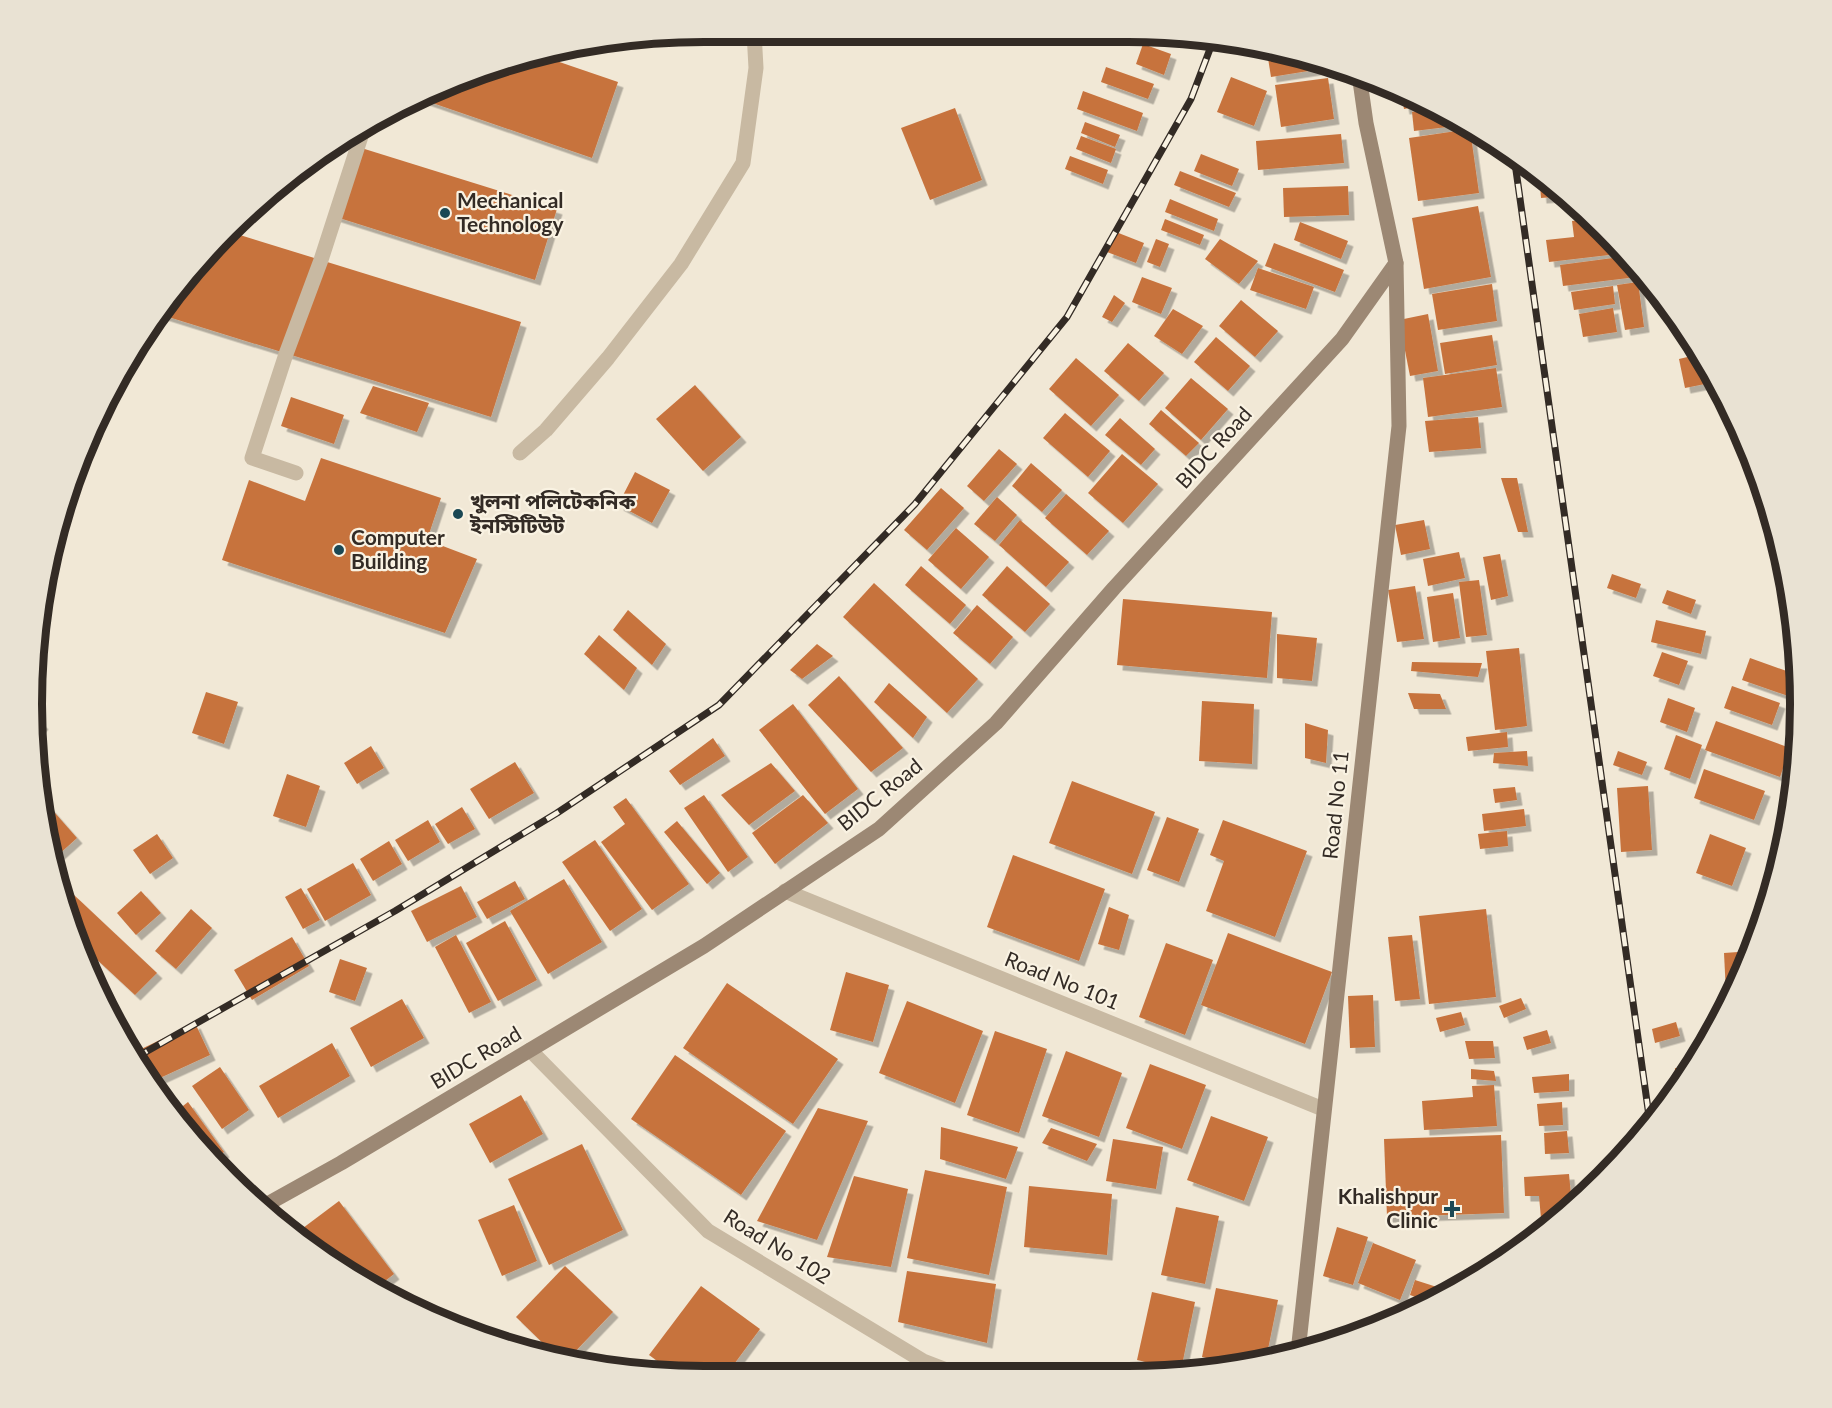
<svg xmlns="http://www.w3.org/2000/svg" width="1832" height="1408" font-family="Lato,'Noto Sans Bengali',sans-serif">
  <defs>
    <filter id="shadow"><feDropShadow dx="5.5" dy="5.5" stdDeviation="0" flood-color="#0004"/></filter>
  </defs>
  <rect width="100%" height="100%" fill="#f1e8d6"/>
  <g fill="#c7733e" filter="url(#shadow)">
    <path d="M1144,33H1169L1166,41Z"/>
    <path d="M1143,44L1171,54L1164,75L1136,64Z"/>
    <path d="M1267,52L1326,64L1327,68L1271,77Z"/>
    <path d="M536,54L618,82L592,158L421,99L530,55Z"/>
    <path d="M1106,67L1154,84L1148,99L1101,82Z"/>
    <path d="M1231,77L1267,91L1254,126L1217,112Z"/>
    <path d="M1328,78L1334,119L1281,127L1275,85Z"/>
    <path d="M1083,91L1143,113L1137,131L1077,109Z"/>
    <path d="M1401,91L1426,101L1431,104L1404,109Z"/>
    <path d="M955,108L982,180L930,200L901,128Z"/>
    <path d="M1437,108L1464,125L1414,131L1412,112Z"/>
    <path d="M1085,122L1120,135L1115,147L1081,133Z"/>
    <path d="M1470,129L1479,193L1418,201L1409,138Z"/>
    <path d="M1341,134L1344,163L1258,170L1256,141Z"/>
    <path d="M1081,136L1116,149L1111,163L1076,149Z"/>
    <path d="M355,146L557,209L535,280L333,216Z"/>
    <path d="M1201,154L1239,169L1232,186L1194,171Z"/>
    <path d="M1070,156L1108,170L1103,184L1065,169Z"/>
    <path d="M1180,171L1236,193L1229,207L1174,185Z"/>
    <path d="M1539,172L1565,196L1541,198Z"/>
    <path d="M1348,186L1349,215L1284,217L1283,188Z"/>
    <path d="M1170,199L1218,219L1214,231L1165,212Z"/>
    <path d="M1478,206L1491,277L1424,289L1412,218Z"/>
    <path d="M1165,219L1204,235L1200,245L1161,230Z"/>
    <path d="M1589,219L1626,253L1549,262L1546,240L1574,237L1572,221Z"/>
    <path d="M1300,222L1348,241L1341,259L1294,240Z"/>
    <path d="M227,231L521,322L491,417L162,315Z"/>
    <path d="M1116,232L1144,243L1136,263L1107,252Z"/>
    <path d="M1156,239L1169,244L1160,267L1147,262Z"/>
    <path d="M1220,239L1258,261L1239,284L1205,259Z"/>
    <path d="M1274,243L1344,270L1335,292L1265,266Z"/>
    <path d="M1628,256L1645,276L1563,286L1560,265Z"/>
    <path d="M1258,268L1314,287L1306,309L1250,290Z"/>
    <path d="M1142,277L1172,288L1161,314L1132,302Z"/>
    <path d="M1638,282L1644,327L1625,330L1617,285Z"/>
    <path d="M1492,284L1497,321L1438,330L1432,294Z"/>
    <path d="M1613,286L1615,304L1574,310L1571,292Z"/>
    <path d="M1114,295L1125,303L1112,322L1102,317Z"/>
    <path d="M1241,300L1278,331L1255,357L1219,326Z"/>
    <path d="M1613,308L1617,332L1583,337L1579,314Z"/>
    <path d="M1173,309L1203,326L1182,354L1154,336Z"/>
    <path d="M1428,314L1438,371L1410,376L1399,320Z"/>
    <path d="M1677,317L1687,331L1697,349L1686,351Z"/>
    <path d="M1492,335L1497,365L1445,374L1440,343Z"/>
    <path d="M1216,337L1250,366L1228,391L1194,362Z"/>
    <path d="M1128,343L1164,373L1139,401L1104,371Z"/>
    <path d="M1700,354L1715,382L1685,388L1679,359Z"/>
    <path d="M1076,358L1119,395L1091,426L1049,389Z"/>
    <path d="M1496,368L1502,407L1428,417L1423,378Z"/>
    <path d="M1191,378L1228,409L1201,440L1165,408Z"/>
    <path d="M695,385L741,437L703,471L656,419Z"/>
    <path d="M373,386L429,403L417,432L360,413Z"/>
    <path d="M291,397L344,415L334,444L281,426Z"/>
    <path d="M1161,410L1199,443L1186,456L1149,424Z"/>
    <path d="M1065,413L1110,451L1088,477L1043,438Z"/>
    <path d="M1478,417L1481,448L1429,452L1425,421Z"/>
    <path d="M1120,418L1155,449L1141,465L1105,435Z"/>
    <path d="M999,449L1017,464L984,501L967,486Z"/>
    <path d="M1122,454L1158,484L1123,523L1088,493Z"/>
    <path d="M321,458L441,498L427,540L477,559L445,633L222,560L249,480L305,501Z"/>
    <path d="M1031,463L1062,490L1042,512L1012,486Z"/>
    <path d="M635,472L670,490L652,523L618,505Z"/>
    <path d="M1501,478H1517L1528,532H1518Z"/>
    <path d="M941,488L964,508L927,550L904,530Z"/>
    <path d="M1066,494L1109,531L1087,555L1045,518Z"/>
    <path d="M997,497L1017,515L995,541L974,524Z"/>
    <path d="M1020,520L1069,562L1046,587L999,545Z"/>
    <path d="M1424,520L1430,549L1401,555L1395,525Z"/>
    <path d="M956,528L989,557L961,589L928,560Z"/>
    <path d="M1459,552L1465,578L1428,586L1423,559Z"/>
    <path d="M1500,554L1508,596L1491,600L1483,557Z"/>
    <path d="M921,566L966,605L950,624L905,585Z"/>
    <path d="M1007,566L1050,604L1025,632L982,595Z"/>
    <path d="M1612,574L1641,584L1636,598L1607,588Z"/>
    <path d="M1479,580L1487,635L1466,637L1459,582Z"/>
    <path d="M874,583L978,679L947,713L843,617Z"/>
    <path d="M1415,586L1424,639L1397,642L1388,590Z"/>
    <path d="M1667,590L1696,600L1691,614L1662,603Z"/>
    <path d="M1453,593L1460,638L1433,642L1427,597Z"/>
    <path d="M1123,599L1272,612L1267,678L1117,665Z"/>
    <path d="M977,605L1013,637L990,664L953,633Z"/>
    <path d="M628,610L666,644L652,665L613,630Z"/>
    <path d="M1656,620L1706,631L1701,654L1651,642Z"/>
    <path d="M1277,634L1317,638L1312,681L1277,678Z"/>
    <path d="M599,635L637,668L624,690L584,654Z"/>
    <path d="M817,644L833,656L802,679L790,670Z"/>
    <path d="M1519,648L1527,726L1495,730L1486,651Z"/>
    <path d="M1662,652L1688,661L1679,685L1653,676Z"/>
    <path d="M1750,658L1798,675L1791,697L1742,680Z"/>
    <path d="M1412,662L1482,663L1478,677L1411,671Z"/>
    <path d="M839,676L903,748L871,772L808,705Z"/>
    <path d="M889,683L927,717L913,738L874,702Z"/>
    <path d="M1732,686L1780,703L1772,725L1724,708Z"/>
    <path d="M206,692L238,702L224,744L192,733Z"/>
    <path d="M1408,693L1440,694L1446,709H1414Z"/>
    <path d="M1668,698L1695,708L1687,732L1660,722Z"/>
    <path d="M1202,701L1254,704L1252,764L1199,761Z"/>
    <path d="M793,704L858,789L825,814L759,730Z"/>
    <path d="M32,714L43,724L34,734Z"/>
    <path d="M1799,714V715L1796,745L1789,743Z"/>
    <path d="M1716,721L1790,748L1780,777L1705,750Z"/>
    <path d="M1305,723L1328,730L1326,763L1305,758Z"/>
    <path d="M1507,732L1508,747L1468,751L1466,737Z"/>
    <path d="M1676,735L1702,745L1690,779L1664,769Z"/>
    <path d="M713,738L725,756L680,785L669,771Z"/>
    <path d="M371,746L384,768L357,784L344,763Z"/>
    <path d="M1527,751L1528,766L1493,763L1494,753Z"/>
    <path d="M1618,751L1647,762L1642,775L1613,765Z"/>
    <path d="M515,762L534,793L489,819L470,789Z"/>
    <path d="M771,763L795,791L749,825L721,795Z"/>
    <path d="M1704,769L1765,791L1754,820L1694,798Z"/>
    <path d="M287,774L320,786L306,827L273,816Z"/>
    <path d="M1072,781L1155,812L1132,874L1049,843Z"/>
    <path d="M1648,786L1652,850L1621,852L1617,788Z"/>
    <path d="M1515,787L1517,800L1495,803L1493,789Z"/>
    <path d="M1791,790H1792L1788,832L1777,828Z"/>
    <path d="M704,795L748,857L728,872L684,808Z"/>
    <path d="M803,795L828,823L775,864L752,833Z"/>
    <path d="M41,797L77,838L57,856L47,844Z"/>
    <path d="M626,798L689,884L652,910L601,842L625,824L613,807Z"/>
    <path d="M462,807L475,829L448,844L435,824Z"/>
    <path d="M1524,809L1526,826L1484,831L1482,814Z"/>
    <path d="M1167,817L1199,829L1179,882L1147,870Z"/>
    <path d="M428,820L440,842L408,861L395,840Z"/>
    <path d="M1223,820L1307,851L1275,937L1206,911L1224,861L1210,855Z"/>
    <path d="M677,821L720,873L707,884L664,832Z"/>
    <path d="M1507,831L1508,846L1480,849L1478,834Z"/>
    <path d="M157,834L173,858L150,874L133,850Z"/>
    <path d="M1710,834L1746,848L1732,886L1696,873Z"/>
    <path d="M1780,839L1786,841L1779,864L1771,862Z"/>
    <path d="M595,840L642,909L610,931L562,862Z"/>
    <path d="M389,841L402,864L373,881L360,859Z"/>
    <path d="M1013,855L1105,889L1079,961L987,927Z"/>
    <path d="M353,863L371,895L325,921L307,889Z"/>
    <path d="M564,879L602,942L548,974L510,911Z"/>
    <path d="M515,881L525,899L487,919L477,902Z"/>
    <path d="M461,886L477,917L427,942L411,911Z"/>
    <path d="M301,888L320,920L303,929L285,897Z"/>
    <path d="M141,891L161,913L136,935L117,913Z"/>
    <path d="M73,894L157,973L135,995L78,942L67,920L63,904Z"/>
    <path d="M1109,907L1129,915L1119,950L1098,944Z"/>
    <path d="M191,909L212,928L176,969L155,951Z"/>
    <path d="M1486,909L1496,997L1429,1004L1419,916Z"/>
    <path d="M505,921L537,980L498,1001L466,943Z"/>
    <path d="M1228,933L1332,972L1305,1044L1201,1005Z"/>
    <path d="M456,935L491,1002L469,1013L435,947Z"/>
    <path d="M1412,935L1420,999L1395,1001L1388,937Z"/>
    <path d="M292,937L309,966L252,1000L234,970Z"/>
    <path d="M1166,943L1213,960L1185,1035L1139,1017Z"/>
    <path d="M1752,951L1749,962L1732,993H1726L1724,953Z"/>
    <path d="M340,959L367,968L355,1001L329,992Z"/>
    <path d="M846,972L889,985L873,1042L830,1030Z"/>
    <path d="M727,983L838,1059L793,1124L683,1048Z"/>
    <path d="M1373,995L1375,1047L1350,1048L1348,996Z"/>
    <path d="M1521,998L1526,1009L1504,1018L1499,1006Z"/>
    <path d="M402,999L424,1038L371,1067L350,1028Z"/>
    <path d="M907,1001L983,1031L955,1103L879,1073Z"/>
    <path d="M1461,1012L1465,1025L1440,1032L1436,1018Z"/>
    <path d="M1676,1022L1680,1036L1655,1043L1652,1029Z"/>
    <path d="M195,1023L210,1055L149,1083L145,1077L133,1053Z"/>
    <path d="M1547,1030L1551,1043L1527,1050L1523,1037Z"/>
    <path d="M995,1031L1047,1049L1019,1133L967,1115Z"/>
    <path d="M1465,1041H1493L1495,1058L1469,1059Z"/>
    <path d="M332,1043L350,1076L278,1118L259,1086Z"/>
    <path d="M1066,1051L1122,1073L1099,1137L1042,1116Z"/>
    <path d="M675,1055L786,1131L741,1195L631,1119Z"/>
    <path d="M1150,1064L1206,1085L1182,1149L1126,1128Z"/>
    <path d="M220,1067L249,1110L222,1129L192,1086Z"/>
    <path d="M1675,1068L1692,1069L1687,1078L1674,1093Z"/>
    <path d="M1471,1069L1494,1071L1496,1081L1471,1079Z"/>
    <path d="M1569,1074V1091L1534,1093L1532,1077Z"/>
    <path d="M1494,1085L1497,1126L1424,1130L1422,1101L1473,1097L1472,1086Z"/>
    <path d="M521,1095L543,1134L490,1163L469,1124Z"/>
    <path d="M188,1102L224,1152L212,1160L174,1113Z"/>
    <path d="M1562,1102L1563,1125L1539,1126L1537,1104Z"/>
    <path d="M818,1108L868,1121L817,1240L757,1221Z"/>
    <path d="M1211,1116L1268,1137L1244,1201L1187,1180Z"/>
    <path d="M941,1127L1018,1147L1006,1179L940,1159Z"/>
    <path d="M1051,1128L1097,1144L1087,1161L1042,1143Z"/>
    <path d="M1567,1131L1569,1153L1545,1154L1544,1133Z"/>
    <path d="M1501,1135L1504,1213L1387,1217L1384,1139Z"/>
    <path d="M1113,1139L1163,1147L1156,1189L1106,1181Z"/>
    <path d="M582,1144L623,1230L549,1265L508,1179Z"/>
    <path d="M925,1170L1007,1187L989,1275L907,1258Z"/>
    <path d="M1569,1174L1572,1206L1542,1230L1539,1196H1525L1524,1177Z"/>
    <path d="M854,1176L908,1189L891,1267L827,1257Z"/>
    <path d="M1029,1186L1112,1194L1107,1255L1024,1247Z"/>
    <path d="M339,1201L394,1274L376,1288L331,1263L295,1234Z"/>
    <path d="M514,1205L537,1261L502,1276L478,1220Z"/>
    <path d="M1176,1207L1219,1216L1205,1284L1161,1275Z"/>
    <path d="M1337,1227L1368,1237L1353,1285L1323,1276Z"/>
    <path d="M1529,1240L1508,1258L1507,1259L1505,1244Z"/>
    <path d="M1373,1243L1416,1260L1400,1300L1358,1283Z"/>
    <path d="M565,1266L613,1312L569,1358L554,1354L516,1317Z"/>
    <path d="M907,1271L996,1284L987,1343L898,1322Z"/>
    <path d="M1415,1280L1440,1288L1438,1294L1426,1301L1410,1295Z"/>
    <path d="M701,1286L760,1329L729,1371H671L649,1355Z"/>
    <path d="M1216,1288L1278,1300L1266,1359L1240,1365L1202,1357Z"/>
    <path d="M1152,1292L1195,1302L1181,1370L1137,1360Z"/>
  </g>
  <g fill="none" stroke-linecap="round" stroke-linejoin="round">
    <g stroke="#c8b9a2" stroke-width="15">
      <path d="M520,453L546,430L608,358L681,264L743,163L756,68L754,32"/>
      <path d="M296,473L252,458L286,354L321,260L365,124"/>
      <path d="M785,891L1323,1109"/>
      <path d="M530,1050L708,1231L923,1361L949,1371"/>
    </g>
    <g stroke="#9c8874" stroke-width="15">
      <path d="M262,1207L341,1163L704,946L879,829L996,723L1114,588L1342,339L1396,263"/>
      <path d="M1298,1352L1399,426L1396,263L1366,123L1359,74"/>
    </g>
    <defs>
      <g id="rail">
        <path d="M1514,156L1650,1123"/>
        <path d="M135,1058L395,911L557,813L719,705L915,504L1067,317L1191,99L1213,41"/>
      </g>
    </defs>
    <use href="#rail" stroke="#332b25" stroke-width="7"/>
    <use href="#rail" stroke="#f9f2e2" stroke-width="4.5" stroke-dasharray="14" stroke-linecap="butt"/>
  </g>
  <g fill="#1b4854" stroke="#f9f2e2" stroke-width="2">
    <circle cx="445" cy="213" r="6"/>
    <circle cx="458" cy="514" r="6"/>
    <circle cx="339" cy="550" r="6"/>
    <path d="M1449 1200h6v6h6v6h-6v6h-6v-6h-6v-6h6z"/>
  </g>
  <g text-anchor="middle" stroke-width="4.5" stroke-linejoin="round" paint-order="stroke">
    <g font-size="21" font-weight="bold" fill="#332b25" stroke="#f9f2e2" text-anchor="start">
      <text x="457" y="208">Mechanical<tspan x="457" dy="24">Technology</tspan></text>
      <text x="470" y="509">খুলনা পলিটেকনিক<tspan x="470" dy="24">ইনস্টিটিউট</tspan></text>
      <text x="351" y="545">Computer<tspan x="351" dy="24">Building</tspan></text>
      <text x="1438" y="1204" text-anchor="end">Khalishpur<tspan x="1438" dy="24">Clinic</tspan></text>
    </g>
    <g font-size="21" fill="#332b25" stroke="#f9f2e2">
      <text transform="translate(1214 448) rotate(-48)" y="7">BIDC Road</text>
      <text transform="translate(880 795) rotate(-39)" y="7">BIDC Road</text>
      <text transform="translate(1336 805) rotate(-84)" y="7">Road No 11</text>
      <text transform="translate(1062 981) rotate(22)" y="7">Road No 101</text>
      <text transform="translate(476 1058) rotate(-31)" y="7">BIDC Road</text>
      <text transform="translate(777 1247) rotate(32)" y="7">Road No 102</text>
    </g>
  </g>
  <path d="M0 0H1832V1408H0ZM704 42H1128A662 662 0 0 1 1790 704V704A662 662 0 0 1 1128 1366H704A662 662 0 0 1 42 704V704A662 662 0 0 1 704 42Z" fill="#e9e2d3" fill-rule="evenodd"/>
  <path fill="none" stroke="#332b25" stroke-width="8" d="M704 42H1128A662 662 0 0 1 1790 704V704A662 662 0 0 1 1128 1366H704A662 662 0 0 1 42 704V704A662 662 0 0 1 704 42Z"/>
</svg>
